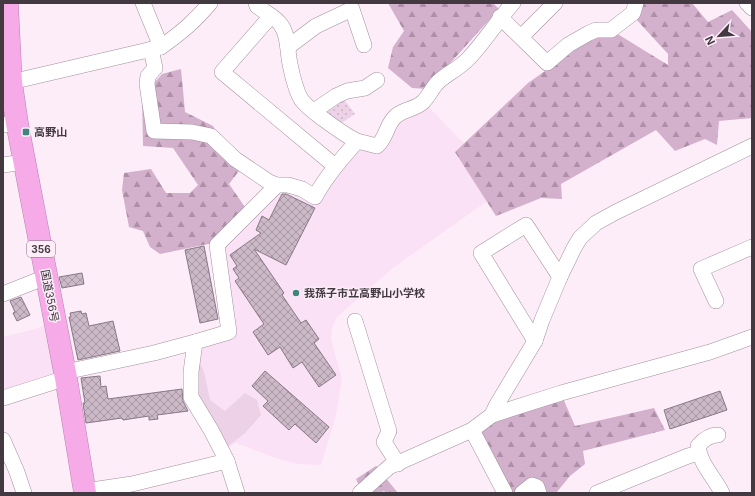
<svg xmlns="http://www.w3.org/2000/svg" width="755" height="496" font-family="Inter,'Noto Sans JP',sans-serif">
  <defs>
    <pattern id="forest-firs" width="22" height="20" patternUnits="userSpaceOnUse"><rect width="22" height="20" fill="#d3b0cc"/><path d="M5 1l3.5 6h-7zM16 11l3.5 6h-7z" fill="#ad90a7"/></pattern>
    <pattern id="park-dots" width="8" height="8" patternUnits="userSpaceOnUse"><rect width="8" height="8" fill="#edd1e7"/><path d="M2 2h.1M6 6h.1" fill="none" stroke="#ccb4c7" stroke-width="1.8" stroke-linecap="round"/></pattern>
    <pattern id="building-cross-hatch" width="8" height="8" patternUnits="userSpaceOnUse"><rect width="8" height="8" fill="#ccb9c8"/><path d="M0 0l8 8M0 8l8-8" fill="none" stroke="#a797a4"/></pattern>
  </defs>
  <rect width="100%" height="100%" fill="#fdedf9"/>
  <g fill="#fbe1f5">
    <path d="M426,104L468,148L490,199L393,268L337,317L332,328L331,339L342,379L336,416L321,465L298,464L278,459L236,443L227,448L193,369L198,345L238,333L233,321L221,250L281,189L315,201L358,145L375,149L393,125Z"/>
    <path d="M49,324L58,368L53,376L3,391V337L35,329Z"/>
  </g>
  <path fill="#edd1e7" d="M196,354L204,372L210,400L225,411L245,393L257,400L261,415L245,433L226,448L194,398Z"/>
  <g fill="url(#forest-firs)">
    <path d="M388,3H493L499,9L427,89L412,88L388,68L393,47L404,31Z"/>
    <path d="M640,3H692L708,22L732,10L752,32V118L719,121L717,145L705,139L675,151L656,130L561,184L562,199L541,198L496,216L455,152L528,83L595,36L616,33L668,65V54L635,18Z"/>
    <path d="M181,69L185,112L213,126L239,171L229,184L247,210L213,243L160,254L150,247L143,231L129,227L122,190L124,173L151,169L166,193H190L198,185L173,148L143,146L142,97L162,74Z"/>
    <path d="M562,396L575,426L654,408L665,430L583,451L585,464L570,476L556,493H508L478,429L494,418Z"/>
    <path d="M376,466L398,493H386L384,491L380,493H363L356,479Z"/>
  </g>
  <path fill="url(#park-dots)" d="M342,97L355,114L340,124L323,110Z"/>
  <g fill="url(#building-cross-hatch)" stroke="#887785">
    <path d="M282,194H286L315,208L286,265L254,249L284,293L282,295L301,323L306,320L319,339L314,343L336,375L319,387L302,362L293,368L280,347L268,355L253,332L264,324L235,281L239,278L233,269L237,266L230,255L261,233L256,230L262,216L269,220Z"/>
    <path d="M204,246L218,319L200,323L185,250Z"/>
    <path d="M82,273L84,284L62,288L59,277Z"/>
    <path d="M21,297L30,315L17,321L13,313L15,312L10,301Z"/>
    <path d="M81,311L82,314L86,313L89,326L113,321L120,351L78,360L69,317H71L70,313Z"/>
    <path d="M265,371L329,427L316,443L295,424L289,430L263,406L268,401L252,386Z"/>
    <path d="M100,376L101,387L106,386L108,399L182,389L183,401L188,411L157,415L158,419L149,420V416L123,420L122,418L86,423L83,403H85L81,378Z"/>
    <path d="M720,391L727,410L670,429L664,410Z"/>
  </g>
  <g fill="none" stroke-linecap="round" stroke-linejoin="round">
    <defs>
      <g id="minor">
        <path d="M143,3L161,47"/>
        <path d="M256,3L257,6C264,12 276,17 281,25C289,36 287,51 290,64C292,74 295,89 301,99C306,108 346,136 357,141"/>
        <path d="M747,3L752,8"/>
        <path d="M271,16L222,72L335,166"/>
        <path d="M500,17L547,63L568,45L589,33L596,30H611L633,13L636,3"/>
        <path d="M521,37L555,3"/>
        <path d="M288,47L316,26L352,9L364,45"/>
        <path d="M151,49L155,68L148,76L147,84L154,131L192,132L211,136L235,159L269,182L277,185H288L302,189L315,197C326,176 342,159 357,141L377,146C387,138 386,124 396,116C404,109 416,109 423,102C429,96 432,88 438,82C448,73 460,68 469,58C485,41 498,20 513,3"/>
        <path d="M11,82L161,47C182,32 194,22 210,3"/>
        <path d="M314,111L336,96L347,91L365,88L377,80"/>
        <path d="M3,125L17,123"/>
        <path d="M3,165L24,162"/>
        <path d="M3,294L46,277"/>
        <path d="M716,301L701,269L752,247"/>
        <path d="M355,321L389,431L384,442L398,464"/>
        <path d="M535,341L481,253L526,225L560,277"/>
        <path d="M65,372L154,353L195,342"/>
        <path d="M3,398L66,378"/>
        <path d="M492,415L561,393L710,352L752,337"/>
        <path d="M718,435C710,435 703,440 698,446C700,464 714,477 722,493"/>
        <path d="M3,440L17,472L24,493"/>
        <path d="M85,491L132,484L227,461"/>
        <path d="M237,493L227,461L211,430L191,397V372L195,342L229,332L217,245L277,185"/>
        <path d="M360,493L389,467L472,430"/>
        <path d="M505,493L472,430L492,415L496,406L535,341L542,320L560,277L574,248L580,238L596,223L616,212L752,146"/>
        <path d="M522,493L532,485L537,487L539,493"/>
        <path d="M597,493L688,456L699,453"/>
      </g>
      <path id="highway" d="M7,3L11,82L17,123L66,378L85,493"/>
    </defs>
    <use href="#minor" stroke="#a2909e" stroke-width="16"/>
    <use href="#highway" stroke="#b783ad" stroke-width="23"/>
    <use href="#minor" stroke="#fff" stroke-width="15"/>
    <use href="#highway" stroke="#f6abe8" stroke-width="22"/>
  </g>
  <g fill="#40857b" stroke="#fdedf9" stroke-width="1.5">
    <rect x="22" y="128" width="8" height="8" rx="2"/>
    <circle cx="296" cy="293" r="4"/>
  </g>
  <g text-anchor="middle" stroke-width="3" stroke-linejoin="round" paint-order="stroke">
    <rect fill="#fdedf9" stroke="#7a7078" stroke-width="1" x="27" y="241" width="28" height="16" rx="3"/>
    <g font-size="10" font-weight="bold" fill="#423a40">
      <text x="41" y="253">356</text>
    </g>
    <g font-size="11" font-weight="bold" fill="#423a40" stroke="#fdedf9" text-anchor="start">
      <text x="34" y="136">高野山</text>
      <text x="304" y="297">我孫子市立高野山小学校</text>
    </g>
    <g font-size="11" fill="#423a40" stroke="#fdedf9">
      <text transform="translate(50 296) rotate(79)" y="4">国道356号</text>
    </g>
  </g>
  <rect width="755" height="496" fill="none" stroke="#423a40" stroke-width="8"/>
  <g transform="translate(719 36) rotate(244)" stroke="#fdedf9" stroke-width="3" paint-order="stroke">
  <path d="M0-3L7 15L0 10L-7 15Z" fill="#423a40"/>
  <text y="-6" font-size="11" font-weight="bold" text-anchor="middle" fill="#423a40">N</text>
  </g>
</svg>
